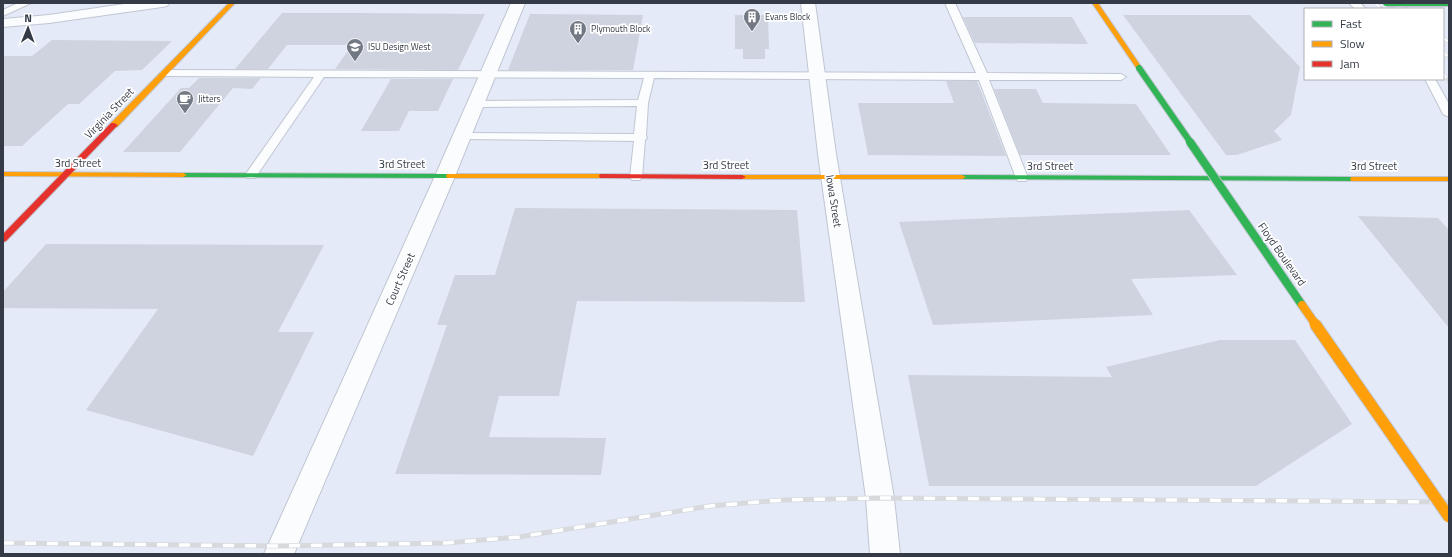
<svg xmlns="http://www.w3.org/2000/svg" width="1452" height="557" font-family="'Titillium Web',sans-serif">
  <rect width="100%" height="100%" fill="#e4eaf7"/>
  <g fill="#ced3df">
    <path d="M282,13H362L485,14L458,70L335,69L352,45H287L268,69H235Z"/>
    <path d="M530,14L643,15L633,70H508Z"/>
    <path d="M735,15H768L769,49H765V59H743V49H735Z"/>
    <path d="M1123,15H1250L1300,67L1291,115L1274,131L1282,140L1237,155H1226Z"/>
    <path d="M963,17H1072L1088,44L975,43Z"/>
    <path d="M52,40L172,41L142,70L115,71L79,104H68L22,146H3V56H32Z"/>
    <path d="M199,78H261L252,89L233,88L180,152H123L181,88H189Z"/>
    <path d="M391,79H453L438,111H409L399,131H361Z"/>
    <path d="M946,81H977L1006,156L868,155L858,103H954Z"/>
    <path d="M994,89H1036L1043,103L1136,104L1171,155H1020Z"/>
    <path d="M515,208L797,210L805,302L577,301L559,396H499L489,437L606,438L601,475L395,474L447,325H437L455,275H495Z"/>
    <path d="M1189,210L1237,275L1131,279L1153,315L933,325L899,222Z"/>
    <path d="M1358,216L1438,218L1449,230V328Z"/>
    <path d="M46,244L324,245L278,332H314L253,456L86,410L158,309L3,308V292Z"/>
    <path d="M1220,340H1295L1352,424L1256,486H929L908,375L1112,377L1106,367Z"/>
  </g>
  <g fill="none" stroke-linecap="round" stroke-linejoin="round">
    <defs>
      <g id="lane">
        <path d="M18,3H31L3,16V10Z"/>
        <path d="M945,3H955L987,73L1121,74L1126,77L1121,80H989L1028,178L1026,181H1018L1016,178L979,80L654,78L648,103L646,136L647,138L645,140L642,177L640,180H632L630,177L634,141L461,139L457,138L455,136L457,134L461,133L634,134L637,106L475,107L470,104L475,101L638,100L644,78L324,77L255,178H247L245,175L314,77L165,76L160,73L165,70L976,73Z"/>
        <path d="M1349,3H1360L1366,9H1355Z"/>
        <path d="M1425,79H1435L1449,104V117L1443,114Z"/>
      </g>
      <g id="street">
        <path d="M131,3H169L167,6L162,7L49,23L3,27V19L49,15Z"/>
        <path d="M511,3H525L455,176L294,554H264L435,176Z"/>
        <path d="M801,3H815L836,154L894,498L900,554H870L866,498L818,154Z"/>
      </g>
      <g id="fast">
        <path d="M180,173L450,174L454,176L450,178L183,177L179,175Z"/>
        <path d="M959,175L1354,177L1358,179L1354,181L962,179H959L958,177Z"/>
      </g>
      <g id="slow">
        <path d="M229,3H235L117,127H111V123Z"/>
        <path d="M1092,3H1098L1142,68L1141,69H1137Z"/>
        <path d="M3,172L183,173L187,175L183,177L3,176Z"/>
        <path d="M447,174H603L607,176L603,178H447L446,176Z"/>
        <path d="M739,175H962L966,177L962,179H739L738,177Z"/>
        <path d="M1351,177H1449V181H1351L1350,179Z"/>
      </g>
      <g id="jam">
        <path d="M111,123H114L118,125L6,241L3,242V234Z"/>
        <path d="M600,174L742,175L746,177L742,179L603,178H600L599,176Z"/>
      </g>
    </defs>
    <use href="#lane" stroke="#c0c6d1" stroke-width="2"/>
    <use href="#street" stroke="#c0c6d1" stroke-width="2"/>
    <use href="#fast" stroke="#c0c6d1" stroke-width="2"/>
    <use href="#slow" stroke="#c0c6d1" stroke-width="2"/>
    <use href="#jam" stroke="#c0c6d1" stroke-width="2"/>
    <use href="#lane" fill="#fbfcfe" fill-rule="evenodd"/>
    <use href="#street" fill="#fbfcfe" fill-rule="evenodd"/>
    <use href="#fast" fill="#30b455" fill-rule="evenodd"/>
    <use href="#slow" fill="#ff9f0a" fill-rule="evenodd"/>
    <use href="#jam" fill="#e5322d" fill-rule="evenodd"/>
    <defs>
      <g id="rail-far1">
        <path d="M1375,3L1382,9"/>
        <path d="M1386,3L1394,9"/>
        <path d="M1399,3L1407,9"/>
        <path d="M1443,38L1449,42"/>
        <path d="M1443,52L1449,58"/>
        <path d="M1443,73L1449,82"/>
      </g>
      <path id="rail" d="M3,543L278,546L445,543L519,537L710,506L783,500L880,498L1449,502"/>
    </defs>
    <use href="#rail-far1" stroke="#d7d9dd" stroke-width="3"/>
    <use href="#rail" stroke="#d7d9dd" stroke-width="5"/>
    <use href="#rail-far1" stroke="#fff" stroke-width="2" stroke-dasharray="6" stroke-linecap="butt"/>
    <use href="#rail" stroke="#fff" stroke-width="3.5" stroke-dasharray="11" stroke-linecap="butt"/>
    <defs>
      <g id="fast-bridge-far1">
        <path d="M1386,3H1449"/>
        <path d="M1139,68L1191,143"/>
      </g>
      <path id="fast-bridge" d="M1190,142L1302,305"/>
      <path id="slow-bridge-far1" d="M1302,305L1316,325"/>
      <path id="slow-bridge" d="M1315,324L1449,517"/>
    </defs>
    <use href="#fast-bridge-far1" stroke="#c0c6d1" stroke-width="8" stroke-linecap="butt"/>
    <use href="#fast-bridge" stroke="#c0c6d1" stroke-width="10" stroke-linecap="butt"/>
    <use href="#slow-bridge-far1" stroke="#c0c6d1" stroke-width="10" stroke-linecap="butt"/>
    <use href="#slow-bridge" stroke="#c0c6d1" stroke-width="13" stroke-linecap="butt"/>
    <use href="#fast-bridge-far1" stroke="#30b455" stroke-width="6"/>
    <use href="#fast-bridge" stroke="#30b455" stroke-width="8"/>
    <use href="#slow-bridge-far1" stroke="#ff9f0a" stroke-width="8"/>
    <use href="#slow-bridge" stroke="#ff9f0a" stroke-width="11"/>
  </g>
  <defs>
    <symbol id="building-pin" viewBox="-11 -11 22 30"><path d="M0 17L-7.5 6A9.5 9.5 0 1 1 7.5 6Z" fill="#727884" stroke="#fff"/><path d="M-4-6H4V6H1V3H-1V6H-4ZM-2.5-4.3h1.7v1.8h-1.7ZM.8-4.3h1.7v1.8H.8ZM-2.5-1h1.7V.8h-1.7ZM.8-1h1.7V.8H.8Z" fill="#fff"/></symbol>
    <symbol id="university-pin" viewBox="-11 -11 22 30"><path d="M0 17L-7.5 6A9.5 9.5 0 1 1 7.5 6Z" fill="#727884" stroke="#fff"/><path d="M0-5L7-2L0 1L-7-2ZM-4 1L0 2.5L4 1V4Q0 6-4 4Z" fill="#fff"/></symbol>
    <symbol id="cafe-pin" viewBox="-11 -11 22 30"><path d="M0 17L-7.5 6A9.5 9.5 0 1 1 7.5 6Z" fill="#727884" stroke="#fff"/><path d="M-5.5-4.5H6V0H3Q3 3.5 0 3.5H-2.5Q-5.5 3.5-5.5 0ZM3-3.2v2h1.7v-2ZM-6 4.5H4V6H-6Z" fill="#fff"/></symbol>
  </defs>
  <g fill-rule="evenodd">
    <use href="#building-pin" x="742" y="7" width="20" height="27"/>
    <use href="#building-pin" x="568" y="19" width="20" height="27"/>
    <use href="#university-pin" x="345" y="37" width="20" height="27"/>
    <use href="#cafe-pin" x="175" y="89" width="20" height="27"/>
  </g>
  <g text-anchor="middle" stroke-width="3.5" stroke-linejoin="round" paint-order="stroke">
    <g font-size="9" fill="#343a46" stroke="#fff" text-anchor="start">
      <text x="765" y="20">Evans Block</text>
      <text x="591" y="32">Plymouth Block</text>
      <text x="368" y="50">ISU Design West</text>
      <text x="198" y="102">Jitters</text>
    </g>
    <g font-size="11" fill="#343a46" stroke="#fff">
      <text transform="translate(109 113) rotate(-46)" y="4">Virginia Street</text>
      <text x="78" y="167">3rd Street</text>
      <text x="402" y="168">3rd Street</text>
      <text x="726" y="169">3rd Street</text>
      <text x="1050" y="170">3rd Street</text>
      <text x="1374" y="170">3rd Street</text>
      <text transform="translate(834 201) rotate(81)" y="4">Iowa Street</text>
      <text transform="translate(1282 254) rotate(55)" y="4">Floyd Boulevard</text>
      <text transform="translate(400 279) rotate(-66)" y="4">Court Street</text>
    </g>
  </g>
  <rect width="1452" height="557" fill="none" stroke="#343a46" stroke-width="8"/>
  <rect x="1304" y="8" width="140" height="72" fill="#ffffff" stroke="#aeb0b5"/>
  <rect x="1312" y="21" width="20" height="6" fill="#30b455" stroke="#aeb0b5"/>
  <text x="1340" y="28" font-size="12" fill="#343a46">Fast</text>
  <rect x="1312" y="41" width="20" height="6" fill="#ff9f0a" stroke="#aeb0b5"/>
  <text x="1340" y="48" font-size="12" fill="#343a46">Slow</text>
  <rect x="1312" y="61" width="20" height="6" fill="#e5322d" stroke="#aeb0b5"/>
  <text x="1340" y="68" font-size="12" fill="#343a46">Jam</text>
  <g transform="translate(28 28) rotate(1)" stroke="#ffffff" stroke-width="3" paint-order="stroke">
  <path d="M0-3L7 15L0 10L-7 15Z" fill="#343a46"/>
  <text y="-6" font-size="11" font-weight="bold" text-anchor="middle" fill="#343a46">N</text>
  </g>
</svg>
